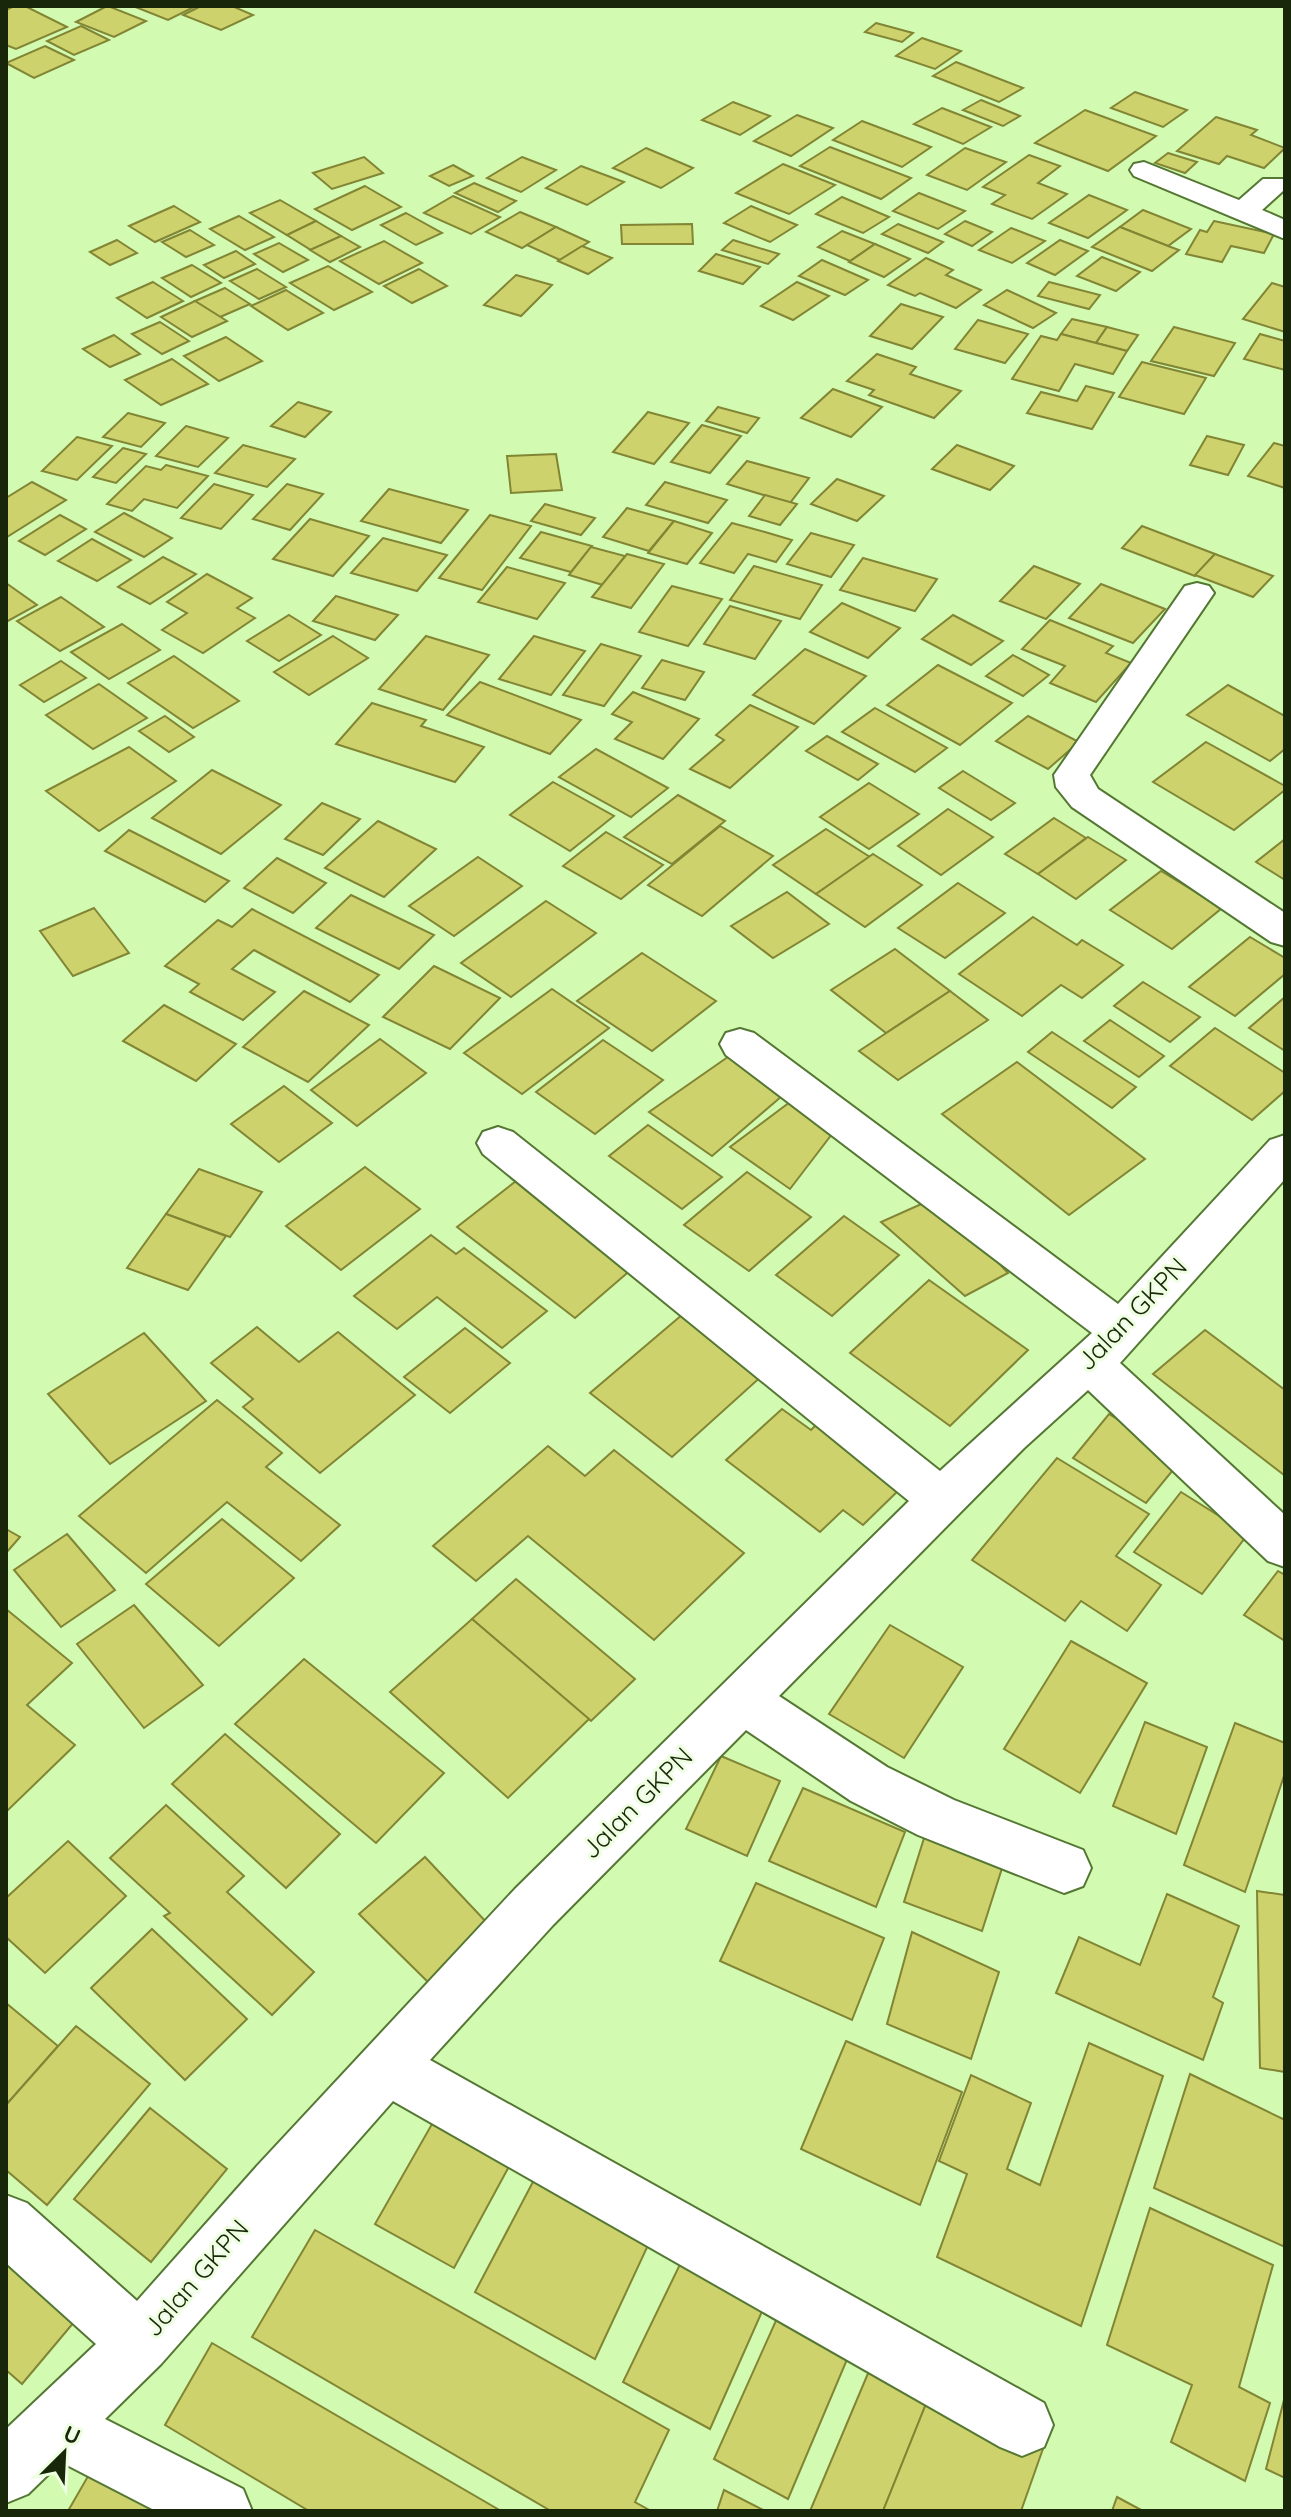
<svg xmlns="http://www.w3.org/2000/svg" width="1291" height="2517" font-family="Quicksand,sans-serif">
  <rect width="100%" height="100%" fill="#d2fab1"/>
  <g fill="#cdd26c" stroke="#818534" stroke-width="2">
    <path d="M14,6H25L67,27L16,49L6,45V10Z"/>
    <path d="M107,6H108L146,21L114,37L76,22Z"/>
    <path d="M133,6H196L168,20Z"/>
    <path d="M201,6H232L253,15L221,30L183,15Z"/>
    <path d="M876,23L913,33L902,42L865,32Z"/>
    <path d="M81,26L109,40L74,55L47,41Z"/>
    <path d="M922,38L961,51L935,69L896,56Z"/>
    <path d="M45,46L74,60L34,78L6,63Z"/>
    <path d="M956,62L1023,88L999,102L933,76Z"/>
    <path d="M1135,92L1187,110L1163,127L1111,108Z"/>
    <path d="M981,100L1020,116L1003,126L963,110Z"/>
    <path d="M733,102L770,116L740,135L702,120Z"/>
    <path d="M942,108L991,127L963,144L914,124Z"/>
    <path d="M1085,110L1156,136L1108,171L1035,143Z"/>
    <path d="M797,115L833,128L791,156L754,141Z"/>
    <path d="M1216,117L1257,130L1251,135L1285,148L1264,168L1227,156L1219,164L1177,151Z"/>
    <path d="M862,121L931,147L902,167L833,140Z"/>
    <path d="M830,147L911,178L881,199L800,166Z"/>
    <path d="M646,148L693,168L661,188L613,168Z"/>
    <path d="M965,148L1006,162L967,190L927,175Z"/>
    <path d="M1168,153L1197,162L1185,173L1155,163Z"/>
    <path d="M1029,155L1060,166L1038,183L1067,194L1032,219L992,204L1005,195L983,187Z"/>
    <path d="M364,157L383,173L332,189L313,173Z"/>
    <path d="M522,157L556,170L521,192L487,178Z"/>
    <path d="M783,164L835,185L789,214L736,193Z"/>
    <path d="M453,165L473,176L449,186L430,176Z"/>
    <path d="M581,166L624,182L587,205L546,188Z"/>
    <path d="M474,183L516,201L498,212L455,193Z"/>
    <path d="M365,186L401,207L352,230L315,209Z"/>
    <path d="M919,193L965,211L938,229L893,211Z"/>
    <path d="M1089,195L1127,210L1088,238L1049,223Z"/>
    <path d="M453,196L500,217L471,234L424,213Z"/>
    <path d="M842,197L889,217L863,233L816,214Z"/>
    <path d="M280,200L316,221L287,235L250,213Z"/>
    <path d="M174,206L200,222L155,242L129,226Z"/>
    <path d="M751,206L797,225L770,242L724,223Z"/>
    <path d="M1143,210L1191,229L1168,246L1120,227Z"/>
    <path d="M520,212L556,227L522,248L486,232Z"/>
    <path d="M406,213L442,233L416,245L381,225Z"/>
    <path d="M239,216L274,237L245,250L210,229Z"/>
    <path d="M316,221L341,236L311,250L287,235Z"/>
    <path d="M965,221L992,232L972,246L945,234Z"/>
    <path d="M1214,221L1274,234L1264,253L1231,246L1222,262L1186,254L1200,230L1207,232Z"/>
    <path d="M692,224L693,244H622L621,225Z"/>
    <path d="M898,224L943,242L928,253L882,234Z"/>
    <path d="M556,227L589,242L560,260L527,245Z"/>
    <path d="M1120,227L1168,246L1179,250L1152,271L1092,247Z"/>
    <path d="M1011,228L1045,241L1012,263L979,250Z"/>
    <path d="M190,230L214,245L186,257L162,242Z"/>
    <path d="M842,231L875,244L850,261L818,247Z"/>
    <path d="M341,236L360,247L330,262L310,250Z"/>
    <path d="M117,240L137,253L110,265L90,252Z"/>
    <path d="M733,240L779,254L768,264L722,250Z"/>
    <path d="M1060,240L1088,251L1055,275L1027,263Z"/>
    <path d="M384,241L422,263L379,284L340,261Z"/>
    <path d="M279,243L308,260L283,272L254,254Z"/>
    <path d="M875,244L910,259L884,277L849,262Z"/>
    <path d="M582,246L612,258L588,274L558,261Z"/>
    <path d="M236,251L255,264L224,278L204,265Z"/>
    <path d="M716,254L760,267L743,284L699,271Z"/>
    <path d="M1102,257L1140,272L1116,291L1077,276Z"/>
    <path d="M926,258L953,270L946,275L981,290L956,308L920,293L915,296L888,285Z"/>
    <path d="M822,260L868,280L845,295L799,276Z"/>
    <path d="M192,265L221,283L191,297L162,278Z"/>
    <path d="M328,266L372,292L334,310L290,283Z"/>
    <path d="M257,269L286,287L259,299L230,281Z"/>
    <path d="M419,269L447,286L412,303L384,286Z"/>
    <path d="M516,275L552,285L521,316L484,305Z"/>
    <path d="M153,282L183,301L147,318L117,298Z"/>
    <path d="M797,282L829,296L793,320L761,306Z"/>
    <path d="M1049,282L1100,295L1089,309L1038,296Z"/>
    <path d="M1272,283L1285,287V332L1243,319Z"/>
    <path d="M225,288L250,304L220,317L195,301Z"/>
    <path d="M286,290L323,313L288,330L251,306Z"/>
    <path d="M1007,290L1056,313L1033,328L984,305Z"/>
    <path d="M195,301L227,321L192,337L161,317Z"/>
    <path d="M901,304L943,317L912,349L870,336Z"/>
    <path d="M1072,319L1107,327L1096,343L1061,334Z"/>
    <path d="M978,320L1028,334L1005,363L955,349Z"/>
    <path d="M160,322L189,341L162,354L132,334Z"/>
    <path d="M1107,327L1138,335L1127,351L1096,343Z"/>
    <path d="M1174,327L1235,343L1214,376L1151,361Z"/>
    <path d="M1061,334L1096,343L1127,351L1113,374L1075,364L1059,391L1012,379L1041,336L1057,340Z"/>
    <path d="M1260,334L1285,341V370L1244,359Z"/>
    <path d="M114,335L140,354L110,367L83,349Z"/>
    <path d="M226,337L262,361L219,381L184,356Z"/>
    <path d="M877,354L916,367L910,374L961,391L934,418L869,395L874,390L847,381Z"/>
    <path d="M172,359L208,384L161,405L125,380Z"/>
    <path d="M1142,362L1206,378L1184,414L1119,397Z"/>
    <path d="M1086,386L1114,393L1092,429L1027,413L1041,392L1077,401Z"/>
    <path d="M833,389L882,407L851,437L801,418Z"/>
    <path d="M298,402L331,412L305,437L271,426Z"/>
    <path d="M718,407L759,418L747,433L706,421Z"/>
    <path d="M648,412L689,423L654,464L613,452Z"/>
    <path d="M128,413L165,423L141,447L103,437Z"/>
    <path d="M702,425L741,436L710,473L671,462Z"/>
    <path d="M186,426L228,438L198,467L156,456Z"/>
    <path d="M1207,436L1244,445L1228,475L1190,465Z"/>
    <path d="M77,437L112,446L77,480L42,471Z"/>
    <path d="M1274,443L1285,446V488L1248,476Z"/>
    <path d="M243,445L295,459L267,487L215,473Z"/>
    <path d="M957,445L1014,466L990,490L932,469Z"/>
    <path d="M123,448L146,454L116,483L93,477Z"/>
    <path d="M556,454L562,490L511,493L507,456Z"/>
    <path d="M747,461L809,478L790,503L727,484Z"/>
    <path d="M166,465L208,476L177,508L144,499L132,511L107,504L146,466L161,470Z"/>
    <path d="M837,479L884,496L857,521L811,504Z"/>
    <path d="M32,482L66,500L7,537L6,498Z"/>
    <path d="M665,482L727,500L708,523L646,505Z"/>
    <path d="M214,484L253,495L221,529L181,518Z"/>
    <path d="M287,484L323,494L290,530L253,519Z"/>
    <path d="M389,489L468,510L441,543L361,521Z"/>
    <path d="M765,495L797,504L780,525L749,516Z"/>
    <path d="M545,504L595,518L581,535L531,521Z"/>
    <path d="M627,508L674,521L649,551L603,537Z"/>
    <path d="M124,513L172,538L144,557L95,532Z"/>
    <path d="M60,515L86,529L45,555L19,541Z"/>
    <path d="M490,515L531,526L482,590L439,578Z"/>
    <path d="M310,519L369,536L333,576L273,559Z"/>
    <path d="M674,521L712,533L687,564L648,553Z"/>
    <path d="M732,523L765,532L792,540L776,562L748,554L734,573L700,563Z"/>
    <path d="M1142,526L1215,554L1195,576L1122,548Z"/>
    <path d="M541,532L592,546L571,572L520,558Z"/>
    <path d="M811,533L854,545L831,577L787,564Z"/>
    <path d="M383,538L447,555L417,591L351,573Z"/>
    <path d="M92,539L131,560L97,581L58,561Z"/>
    <path d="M591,547L625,556L603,585L569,575Z"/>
    <path d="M627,554L664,564L631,608L592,597Z"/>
    <path d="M1215,554L1273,576L1253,597L1195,575Z"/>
    <path d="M163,557L196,574L150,604L118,587Z"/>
    <path d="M863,558L937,579L915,611L840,590Z"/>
    <path d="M754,566L822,585L800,619L730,600Z"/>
    <path d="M1034,566L1080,584L1046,619L1000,601Z"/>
    <path d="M507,567L565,583L537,619L478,602Z"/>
    <path d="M207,574L252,598L237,608L255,618L203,653L162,630L187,613L167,602Z"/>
    <path d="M6,583L37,605L6,622Z"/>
    <path d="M1101,584L1165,609L1133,643L1069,618Z"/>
    <path d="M672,586L722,599L688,646L639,632Z"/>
    <path d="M336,596L398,615L375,640L313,621Z"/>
    <path d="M61,597L104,627L60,651L17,621Z"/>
    <path d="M842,603L900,628L868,658L810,632Z"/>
    <path d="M730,606L781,621L755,659L704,644Z"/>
    <path d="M289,615L321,635L279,661L247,641Z"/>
    <path d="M953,615L1003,641L971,665L922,639Z"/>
    <path d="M1050,620L1113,646L1106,653L1131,663L1096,702L1050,683L1065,666L1022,649Z"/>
    <path d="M122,624L160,650L109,679L71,652Z"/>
    <path d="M333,636L368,658L309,695L274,672Z"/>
    <path d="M426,636L489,655L443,710L379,689Z"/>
    <path d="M534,636L585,651L551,695L499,679Z"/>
    <path d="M601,644L641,656L604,706L563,695Z"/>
    <path d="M805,649L866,676L814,724L753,695Z"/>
    <path d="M1013,655L1049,675L1023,696L986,676Z"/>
    <path d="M174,656L239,701L193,728L128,683Z"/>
    <path d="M662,660L704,672L685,700L642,688Z"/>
    <path d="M61,661L86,678L44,702L20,685Z"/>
    <path d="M938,665L1012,703L960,745L887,705Z"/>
    <path d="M480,682L581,720L550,754L447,715Z"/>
    <path d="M99,684L147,718L93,749L46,715Z"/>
    <path d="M1228,685L1285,716V749L1270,761L1187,715Z"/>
    <path d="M633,692L699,719L663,759L615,739L632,722L612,714Z"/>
    <path d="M372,703L426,720L421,726L484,747L455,782L336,744Z"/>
    <path d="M750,705L798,727L730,788L690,769L724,740L716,735Z"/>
    <path d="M875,708L947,748L915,772L842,732Z"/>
    <path d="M165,716L194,737L169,752L139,731Z"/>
    <path d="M1028,716L1079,742L1048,769L996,741Z"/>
    <path d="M827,736L878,764L858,780L806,751Z"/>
    <path d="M1206,742L1285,786V790L1234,830L1153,782Z"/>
    <path d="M129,747L176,781L99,831L46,791Z"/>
    <path d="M596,749L668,788L631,817L559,777Z"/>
    <path d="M212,770L281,805L221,854L152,818Z"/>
    <path d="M963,771L1015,803L991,820L939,788Z"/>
    <path d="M553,782L614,816L570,851L510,815Z"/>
    <path d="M869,783L919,814L869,849L820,817Z"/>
    <path d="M678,795L725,821L672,864L624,837Z"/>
    <path d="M322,803L360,819L323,855L285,839Z"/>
    <path d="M948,809L993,837L941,875L898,846Z"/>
    <path d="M1054,818L1086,838L1038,874L1005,854Z"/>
    <path d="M378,821L436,849L384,897L325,868Z"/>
    <path d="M720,826L773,856L702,916L648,885Z"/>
    <path d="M826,829L870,857L816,894L773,865Z"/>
    <path d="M129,830L229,881L205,902L105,851Z"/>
    <path d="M606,832L663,865L621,899L563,866Z"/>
    <path d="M1088,837L1126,860L1076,899L1038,874Z"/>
    <path d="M1285,839V880L1256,862Z"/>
    <path d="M873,854L922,885L865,927L816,894Z"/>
    <path d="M478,857L522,886L454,936L409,906Z"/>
    <path d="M277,858L326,883L293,913L244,888Z"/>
    <path d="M1161,871L1222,908L1172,949L1110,910Z"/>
    <path d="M958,883L1005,913L945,958L898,928Z"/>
    <path d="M787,892L829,924L773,958L731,926Z"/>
    <path d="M351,895L434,935L399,969L316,928Z"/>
    <path d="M546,901L596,933L511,997L461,963Z"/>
    <path d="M94,908L129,953L73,976L40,931Z"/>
    <path d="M252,909L379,975L350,1002L254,950L232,969L275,992L243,1020L190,992L199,984L165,966L218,920L232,927Z"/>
    <path d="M1033,917L1077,945L1082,940L1123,965L1082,998L1061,985L1022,1016L959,974Z"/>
    <path d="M1250,937L1285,958V974L1235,1016L1189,987Z"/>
    <path d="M895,949L950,991L886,1033L831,990Z"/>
    <path d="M642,953L716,1001L652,1051L577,1001Z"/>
    <path d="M434,966L500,998L450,1049L383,1017Z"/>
    <path d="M1143,982L1200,1017L1170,1042L1114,1006Z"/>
    <path d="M552,989L609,1028L522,1094L464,1053Z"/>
    <path d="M304,991L369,1025L308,1082L243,1047Z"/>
    <path d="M950,991L988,1020L898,1080L859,1051Z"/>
    <path d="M1285,997V1051L1249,1028Z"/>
    <path d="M164,1005L236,1044L196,1081L123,1041Z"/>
    <path d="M1110,1020L1164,1056L1139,1077L1084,1041Z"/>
    <path d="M1215,1028L1285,1073V1091L1252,1120L1170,1066Z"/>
    <path d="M1052,1032L1136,1087L1112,1108L1028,1052Z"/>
    <path d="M380,1039L426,1073L357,1126L311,1090Z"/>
    <path d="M603,1040L663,1080L595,1134L536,1092Z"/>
    <path d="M735,1052L782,1096L712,1156L649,1112Z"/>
    <path d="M1017,1062L1145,1159L1069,1215L942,1114Z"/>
    <path d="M284,1086L332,1123L279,1162L231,1124Z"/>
    <path d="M790,1102L832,1134L790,1189L730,1147Z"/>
    <path d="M648,1125L722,1177L682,1209L609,1156Z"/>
    <path d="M365,1167L420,1209L341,1270L286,1226Z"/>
    <path d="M199,1169L262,1192L230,1237L166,1214Z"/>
    <path d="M747,1172L811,1217L749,1271L684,1225Z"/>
    <path d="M516,1181L633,1268L575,1318L457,1227Z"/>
    <path d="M937,1197L1008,1273L965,1296L881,1222Z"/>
    <path d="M166,1214L226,1236L188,1290L127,1268Z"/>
    <path d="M844,1216L899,1255L832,1316L776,1275Z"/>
    <path d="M431,1235L456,1254L464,1248L547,1311L502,1348L437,1297L397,1329L354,1296Z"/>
    <path d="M929,1280L1028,1350L950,1426L850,1353Z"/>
    <path d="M683,1314L764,1374L672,1457L590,1393Z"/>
    <path d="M257,1327L299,1362L338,1332L415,1395L320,1473L243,1407L253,1399L211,1363Z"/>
    <path d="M465,1328L510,1363L450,1413L404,1377Z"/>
    <path d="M1205,1330L1285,1390L1284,1475L1153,1374Z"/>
    <path d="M144,1333L206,1401L110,1464L48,1394Z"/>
    <path d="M217,1400L282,1453L266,1467L340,1525L301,1561L227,1502L146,1573L79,1516Z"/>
    <path d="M782,1409L811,1430L820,1421L905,1484L863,1525L843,1510L820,1532L726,1460Z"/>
    <path d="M1109,1414L1182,1459L1146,1503L1073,1458Z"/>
    <path d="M548,1446L585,1476L614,1450L744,1553L654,1640L528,1536L476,1581L433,1546Z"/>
    <path d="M1057,1458L1149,1514L1116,1556L1161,1585L1127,1631L1081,1601L1065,1621L972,1560Z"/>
    <path d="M1181,1492L1248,1534L1202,1594L1134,1552Z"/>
    <path d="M222,1519L294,1578L219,1646L146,1584Z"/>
    <path d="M6,1529L20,1537L6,1553Z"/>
    <path d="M67,1534L115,1590L61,1627L14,1570Z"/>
    <path d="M1278,1571L1285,1575V1641L1244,1615Z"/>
    <path d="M516,1579L635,1679L591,1721L472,1619Z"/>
    <path d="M134,1605L203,1685L144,1728L77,1644Z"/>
    <path d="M6,1609L72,1663L27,1705L75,1745L6,1812Z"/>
    <path d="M472,1619L589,1719L508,1798L390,1692Z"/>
    <path d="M890,1625L963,1667L904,1758L829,1714Z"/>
    <path d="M1071,1641L1147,1683L1080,1793L1004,1749Z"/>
    <path d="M304,1659L444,1773L376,1843L235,1724Z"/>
    <path d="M1145,1722L1207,1747L1176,1834L1113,1806Z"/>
    <path d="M1235,1723L1285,1743V1773L1245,1892L1184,1865Z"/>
    <path d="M225,1734L340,1834L286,1888L172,1784Z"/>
    <path d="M721,1756L780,1781L747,1856L686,1829Z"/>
    <path d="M803,1788L905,1832L876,1907L769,1861Z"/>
    <path d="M166,1805L244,1876L227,1892L314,1972L272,2015L164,1916L170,1913L110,1858Z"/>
    <path d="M925,1835L1003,1865L982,1931L904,1902Z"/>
    <path d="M68,1841L126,1896L45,1973L6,1937V1898Z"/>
    <path d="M425,1857L490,1926L431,1985L359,1914Z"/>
    <path d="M756,1883L884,1938L852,2020L720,1961Z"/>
    <path d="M1257,1891L1285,1895V2072L1260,2068Z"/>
    <path d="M1167,1894L1239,1926L1213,1997L1223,2003L1203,2060L1056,1993L1079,1937L1140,1965Z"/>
    <path d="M152,1929L247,2019L185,2080L91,1988Z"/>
    <path d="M912,1932L999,1972L971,2059L887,2024Z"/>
    <path d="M6,2003L58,2046L6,2105Z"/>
    <path d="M76,2026L150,2084L47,2205L6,2170V2105Z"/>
    <path d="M846,2041L962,2092L920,2205L801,2149Z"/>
    <path d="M1089,2043L1163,2076L1081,2326L937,2257L967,2174L939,2161L971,2075L1031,2103L1007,2169L1040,2185Z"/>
    <path d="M1190,2074L1285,2120V2247L1154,2188Z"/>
    <path d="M150,2108L227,2169L151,2262L74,2199Z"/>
    <path d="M436,2117L513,2159L454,2268L375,2224Z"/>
    <path d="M545,2159L657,2226L595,2359L475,2292Z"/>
    <path d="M1150,2208L1273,2265L1239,2387L1270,2403L1245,2481L1171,2442L1192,2385L1107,2345Z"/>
    <path d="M315,2230L669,2430L635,2502L651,2511H551L252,2337Z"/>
    <path d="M6,2240L85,2309L22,2384L6,2370Z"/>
    <path d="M685,2254L768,2298L710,2429L623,2382Z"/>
    <path d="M783,2305L854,2343L788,2499L714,2459Z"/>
    <path d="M212,2343L501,2511H309L165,2425Z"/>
    <path d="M877,2352L934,2384L883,2511H810Z"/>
    <path d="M934,2384L1045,2443L1021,2511H883Z"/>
    <path d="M1285,2396V2478L1266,2469Z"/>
    <path d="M91,2471L159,2511H68Z"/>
    <path d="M724,2490L765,2511H717Z"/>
    <path d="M1117,2497L1143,2511H1112Z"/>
  </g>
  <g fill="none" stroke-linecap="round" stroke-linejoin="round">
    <defs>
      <g id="minor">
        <path d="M1144,162L1239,200L1263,179H1283V191L1262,210L1285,220V239L1134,176L1130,170L1134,164Z"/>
        <path d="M1197,583L1209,586L1214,593L1090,775L1098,789L1285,913V946L1271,942L1072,807L1056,787L1054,775L1185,586Z"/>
        <path d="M740,1029L754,1033L1118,1304L1270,1140L1285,1135V1179L1120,1363L1285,1515V1567L1268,1561L1088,1390L1024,1448L779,1696L887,1767L954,1800L1083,1850L1091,1868L1083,1886L1064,1893L918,1835L851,1801L746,1730L553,1925L430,2060L1044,2403L1053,2425L1044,2447L1022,2456L1000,2447L393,2101L161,2364L105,2419L243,2489L252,2511H156L61,2462L28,2494L6,2503V2429L96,2344L6,2263V2195L27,2203L137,2301L257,2166L515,1889L909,1501L483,1154L477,1143L483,1132L498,1127L513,1132L940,1471L1092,1333L726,1055L720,1044L726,1033Z"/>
      </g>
    </defs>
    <use href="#minor" stroke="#547733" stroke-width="4"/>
    <use href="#minor" fill="#fff" fill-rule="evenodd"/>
  </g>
  <g text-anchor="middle" stroke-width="6" stroke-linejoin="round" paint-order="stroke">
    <g font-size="26" fill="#182609" stroke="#eefee1">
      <text transform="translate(1132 1314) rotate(-46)" y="9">Jalan GKPN</text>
      <text transform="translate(637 1803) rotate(-45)" y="9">Jalan GKPN</text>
      <text transform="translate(196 2278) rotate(-49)" y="9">Jalan GKPN</text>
    </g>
  </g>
  <rect width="1291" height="2517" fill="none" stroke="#182609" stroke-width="16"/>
  <g transform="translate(64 2453) rotate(24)" stroke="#eefee1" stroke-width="6" paint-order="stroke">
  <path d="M0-6L14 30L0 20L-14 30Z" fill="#182609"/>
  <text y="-12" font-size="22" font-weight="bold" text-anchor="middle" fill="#182609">U</text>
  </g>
</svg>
